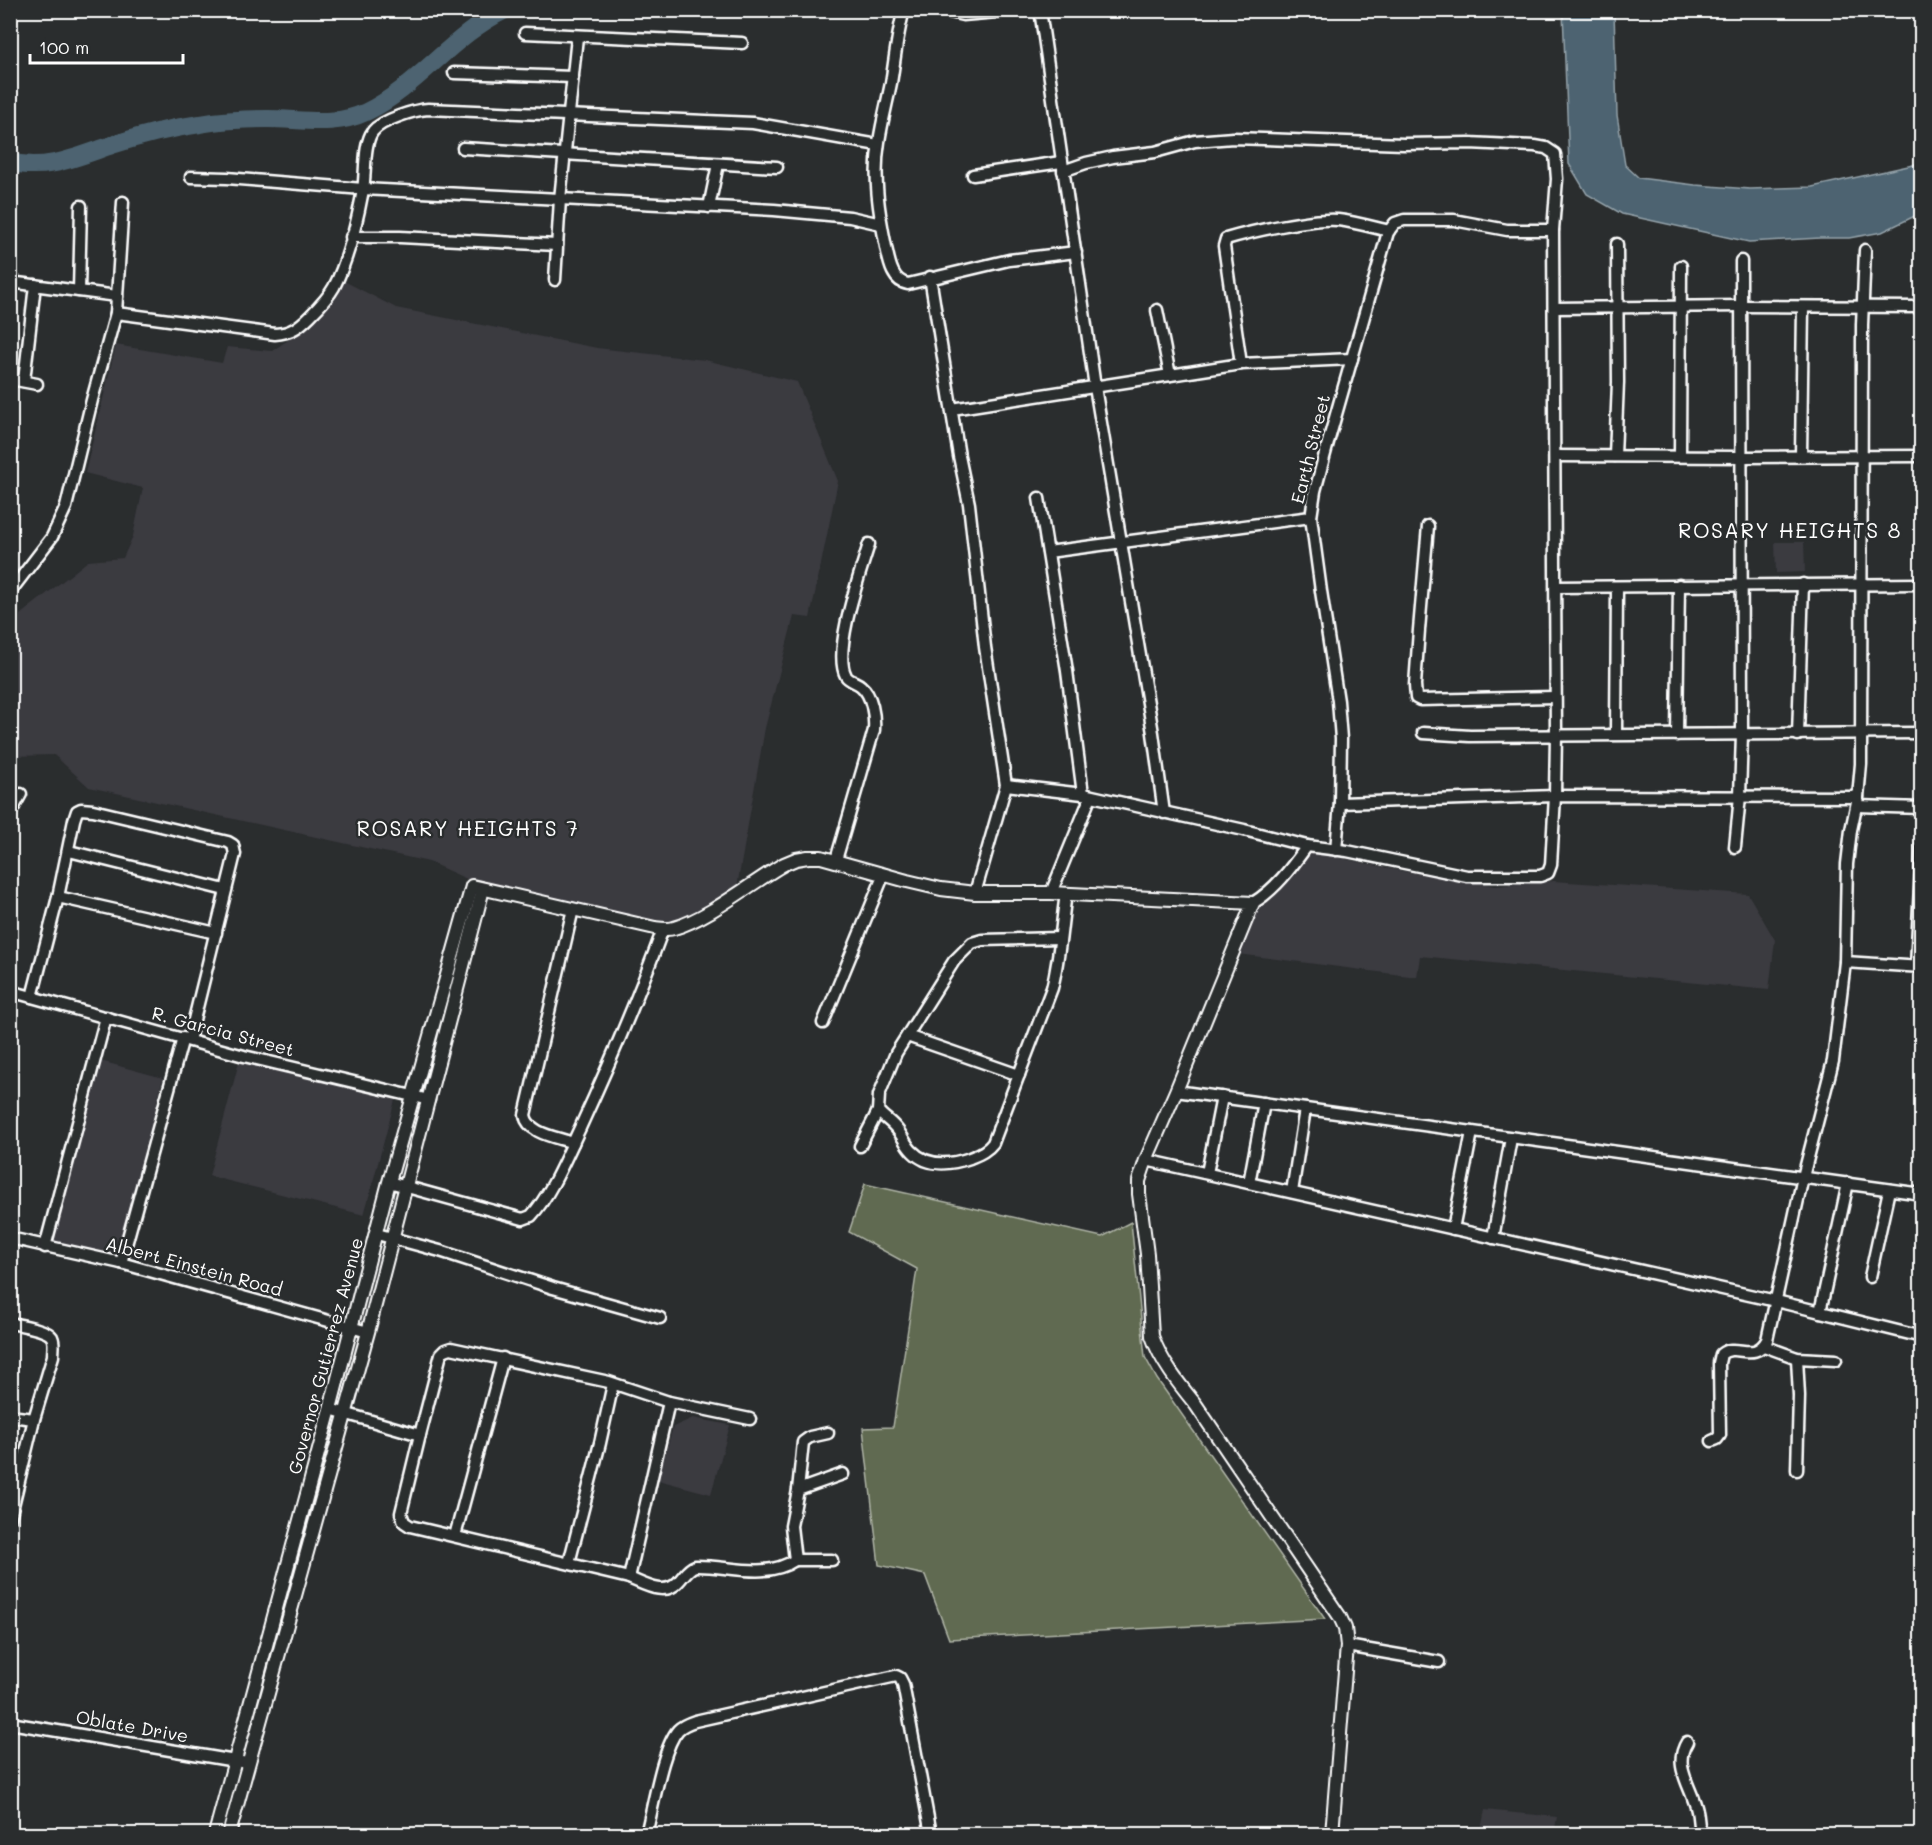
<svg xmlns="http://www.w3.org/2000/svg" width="1932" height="1845" font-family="Mali,sans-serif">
  <rect width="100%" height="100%" fill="#2a2d2e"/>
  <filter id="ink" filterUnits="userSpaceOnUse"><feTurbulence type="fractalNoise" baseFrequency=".0167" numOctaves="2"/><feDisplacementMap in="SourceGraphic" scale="12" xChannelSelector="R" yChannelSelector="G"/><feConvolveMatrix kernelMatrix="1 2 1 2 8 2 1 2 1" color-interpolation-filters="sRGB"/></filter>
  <g filter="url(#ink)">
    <g fill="#3b3a40">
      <path d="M344,281L396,308L597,348L705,360L797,382L838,481L810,618L794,616L765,728L737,887L687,918L668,924L656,923L577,903L469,880L429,862L89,787L54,755L11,756V622L88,561L123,558L133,536L143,488L85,473L116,345L222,363L227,347L272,351L297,334L319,314L333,299Z"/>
      <path d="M1775,542H1804L1805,572L1776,573Z"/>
      <path d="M1312,852L1402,871L1495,886L1553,881L1748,894L1775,940L1769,990L1420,956L1417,977L1238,954L1254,909L1270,900Z"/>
      <path d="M97,1060L163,1078L116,1263L50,1243Z"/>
      <path d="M239,1062L395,1100L364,1215L209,1176Z"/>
      <path d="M693,1418L730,1425L711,1494L658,1480L673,1427Z"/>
      <path d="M1485,1810L1557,1817L1554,1834H1480Z"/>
    </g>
    <path fill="#616b51" stroke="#b0b5a8" stroke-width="1.5" d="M865,1184L1102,1237L1131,1222L1145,1357L1157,1379L1325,1619L949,1639L925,1575L879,1565L863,1428L893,1427L917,1269L849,1232Z"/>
    <path fill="#4d6471" stroke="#94a2aa" stroke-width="1.5" d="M1563,11H1614L1617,115L1625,165L1639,178L1695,185L1750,189L1812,187L1913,165L1921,161V213L1882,232L1849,238H1820L1749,242L1622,214L1587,194L1569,164Z"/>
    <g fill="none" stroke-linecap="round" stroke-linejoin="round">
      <path stroke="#4d6471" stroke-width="18" d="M10,162C45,172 79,156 112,145C139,136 171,128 200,124C222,120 246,119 268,119C301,119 335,127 366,112C418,87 452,35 505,10"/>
      <defs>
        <g id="minor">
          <path d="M904,10C897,34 895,59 891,83C887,103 882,122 879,142C873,177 879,213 886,247C889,261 892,282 908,284L1009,260L1076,252"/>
          <path d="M941,10L963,15L1020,10"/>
          <path d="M1040,10L1095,387L1153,733L1164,813"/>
          <path d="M525,33L742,43"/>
          <path d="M454,73L573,77"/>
          <path d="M463,148L777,167"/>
          <path d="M973,175L1061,162"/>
          <path d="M191,177L227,178L363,189L774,210L850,217L881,224"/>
          <path d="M709,207L718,164"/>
          <path d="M351,237H400L557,245"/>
          <path d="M930,277L959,456L969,504L985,647L1006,785L975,893"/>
          <path d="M555,280L560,199L577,37"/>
          <path d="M10,282L117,296"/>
          <path d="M79,291L81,206"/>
          <path d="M1554,308L1741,306L1922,307"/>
          <path d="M1157,310L1170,375"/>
          <path d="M116,313L123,202"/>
          <path d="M1241,364L1224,246L1226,239C1252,231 1312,218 1338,220C1355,222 1372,227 1389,231"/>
          <path d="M10,379L37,384"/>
          <path d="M24,381L35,285"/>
          <path d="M952,409L1241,364L1352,359"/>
          <path d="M1555,456L1742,457L1922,456"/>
          <path d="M1615,456L1618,382L1617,244"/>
          <path d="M1680,456L1681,266"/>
          <path d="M1801,456L1803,307"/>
          <path d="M1039,498L1067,671L1083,794"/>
          <path d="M1428,526L1419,630L1415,685L1416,698L1420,700L1555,697"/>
          <path d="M1048,552L1311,517"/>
          <path d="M1556,587L1922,584"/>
          <path d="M10,592L52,537L66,507L92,400L116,313L275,334C291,333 299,327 310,316C319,307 328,298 334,287C349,258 357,222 363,190C366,174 363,144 373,131C382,120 414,110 428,109L753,123L878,145"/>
          <path d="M1423,733L1470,736L1922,733"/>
          <path d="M1616,734L1617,588"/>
          <path d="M1677,735L1679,585"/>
          <path d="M1798,735L1803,584"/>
          <path d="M1006,785L1083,794L1244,830L1307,846L1347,851L1467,876H1540L1548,873L1551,865L1555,796L1556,735L1553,230L1557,179L1555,154L1546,148L1535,146L1469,143L1404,144L1233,138L1195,141L1155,152L1113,157L1086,163L1063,171"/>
          <path d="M1340,803L1555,796L1858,797"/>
          <path d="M1857,806L1922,808"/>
          <path d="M10,814L21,794"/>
          <path d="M1735,847L1740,796L1742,734L1741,261"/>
          <path d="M1336,850L1340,803L1341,739L1338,701L1321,591L1311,517L1315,491L1329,439L1388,232L1395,223L1404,220H1454L1507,230H1553"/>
          <path d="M69,851L225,890"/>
          <path d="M836,860L874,730C875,716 872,695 861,686C857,682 849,681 846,676C832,651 861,571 869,544"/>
          <path d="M1051,893L1091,796"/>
          <path d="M58,897L216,933"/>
          <path d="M1253,903C1276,889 1291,868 1307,846"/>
          <path d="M1845,962L1922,967"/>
          <path d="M1916,967L1922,843"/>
          <path d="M10,991L244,1056L429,1100"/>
          <path d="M32,997L58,897L74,820L77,811L81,809L93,810L228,842L233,845L235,854L189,1040"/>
          <path d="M823,1023L884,874"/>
          <path d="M907,1036L1019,1075"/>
          <path d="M1176,1091L1922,1194"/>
          <path d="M878,1111C883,1117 890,1121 895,1127C902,1134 905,1144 912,1151C927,1167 950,1165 970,1158C979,1154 987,1151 993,1143L1052,988C1060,957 1061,926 1066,894"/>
          <path d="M573,1143C557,1137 528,1134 525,1115L573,909"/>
          <path d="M860,1146L878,1111L879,1095L896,1053L954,961L972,943L982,940L1060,938"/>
          <path d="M1146,1160L1776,1301L1922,1337"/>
          <path d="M1207,1173L1222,1097"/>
          <path d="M389,1182L523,1219L531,1216C551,1195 567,1155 580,1128C610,1063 638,997 663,929"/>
          <path d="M1249,1183L1264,1103"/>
          <path d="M1292,1192L1305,1109"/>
          <path d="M1453,1229L1472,1132"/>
          <path d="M377,1234L440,1251L553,1288L660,1318"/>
          <path d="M10,1238L121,1263L368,1332"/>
          <path d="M1493,1238L1511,1138"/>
          <path d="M45,1247L106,1017"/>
          <path d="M121,1263L183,1038"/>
          <path d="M1870,1277L1889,1190"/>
          <path d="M1820,1312L1848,1183"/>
          <path d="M10,1323C20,1325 47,1329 52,1337C55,1343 53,1350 53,1356L34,1419L10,1518"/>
          <path d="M1764,1346L1797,1358L1836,1360"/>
          <path d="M669,1402L750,1419"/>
          <path d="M330,1409L420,1435L401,1513L404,1522L410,1526L629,1578C644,1584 665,1597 678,1582C684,1576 687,1569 695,1566C728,1565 765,1580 795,1560L791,1526L798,1490L843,1474"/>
          <path d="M10,1416L34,1419"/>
          <path d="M420,1435L441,1354L445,1350L451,1348L609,1382L669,1402L629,1578"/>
          <path d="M1712,1441L1717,1439L1720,1435L1719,1363L1721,1354C1736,1342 1754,1363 1767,1340L1803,1177L1833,1061L1845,962L1847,864L1851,830L1858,797L1861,764L1862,325L1865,250"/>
          <path d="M1797,1470L1799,1396L1797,1358"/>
          <path d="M798,1490L803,1442L810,1437L828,1433"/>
          <path d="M455,1536L503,1358"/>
          <path d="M795,1560H832"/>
          <path d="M569,1563L600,1443L613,1384"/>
          <path d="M1347,1646L1439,1662"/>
          <path d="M10,1723L247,1763"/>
          <path d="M1687,1742C1672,1766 1692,1787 1697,1811C1699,1819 1698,1827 1701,1834"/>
          <path d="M646,1834C653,1809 662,1748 678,1730C683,1725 689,1723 695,1721L896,1676L900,1678L903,1684L931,1834"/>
        </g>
        <g id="tertiary">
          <path d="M215,1834L330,1409L389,1182L472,886L655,928C662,929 668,930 674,928C709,918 751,883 784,864L796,859L808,857H821L907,881L941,889L975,893H1051L1253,903L1176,1091L1146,1160L1139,1181V1194L1147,1254L1152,1336C1161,1362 1179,1384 1196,1405L1340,1617L1345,1628L1347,1646L1332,1834"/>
          <path d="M229,1834L368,1332L483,889"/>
        </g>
      </defs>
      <use href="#minor" stroke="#fff" stroke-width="15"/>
      <use href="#tertiary" stroke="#fff" stroke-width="16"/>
      <use href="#minor" stroke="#2a2d2e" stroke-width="10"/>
      <use href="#tertiary" stroke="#2a2d2e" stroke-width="12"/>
    </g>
  </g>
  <g text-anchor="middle" stroke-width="5" stroke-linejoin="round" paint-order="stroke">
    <g font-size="18" fill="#fff" stroke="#2a2d2e">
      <text transform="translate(1311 449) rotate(-76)" y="6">Earth Street</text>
      <text transform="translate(223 1032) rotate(15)" y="6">R. Garcia Street</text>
      <text transform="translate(194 1267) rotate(15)" y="6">Albert Einstein Road</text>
      <text transform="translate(326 1356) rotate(-75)" y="6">Governor Gutierrez Avenue</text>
      <text transform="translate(132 1727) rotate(10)" y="6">Oblate Drive</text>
    </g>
    <g font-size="21" letter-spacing="1.5" fill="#fff" stroke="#2a2d2e">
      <text x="1790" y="538">ROSARY HEIGHTS 8</text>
      <text x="468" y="836">ROSARY HEIGHTS 7</text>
    </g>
  </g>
  <rect width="1932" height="1845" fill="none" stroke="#2a2d2e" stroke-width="36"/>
  <rect x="18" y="18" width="1896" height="1809" fill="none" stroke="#fff" stroke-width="2" filter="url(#ink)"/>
  <path d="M30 54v9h153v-9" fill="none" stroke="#ffffff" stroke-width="3"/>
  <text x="39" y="54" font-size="18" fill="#ffffff" stroke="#2a2d2e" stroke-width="4.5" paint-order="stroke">100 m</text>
</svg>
